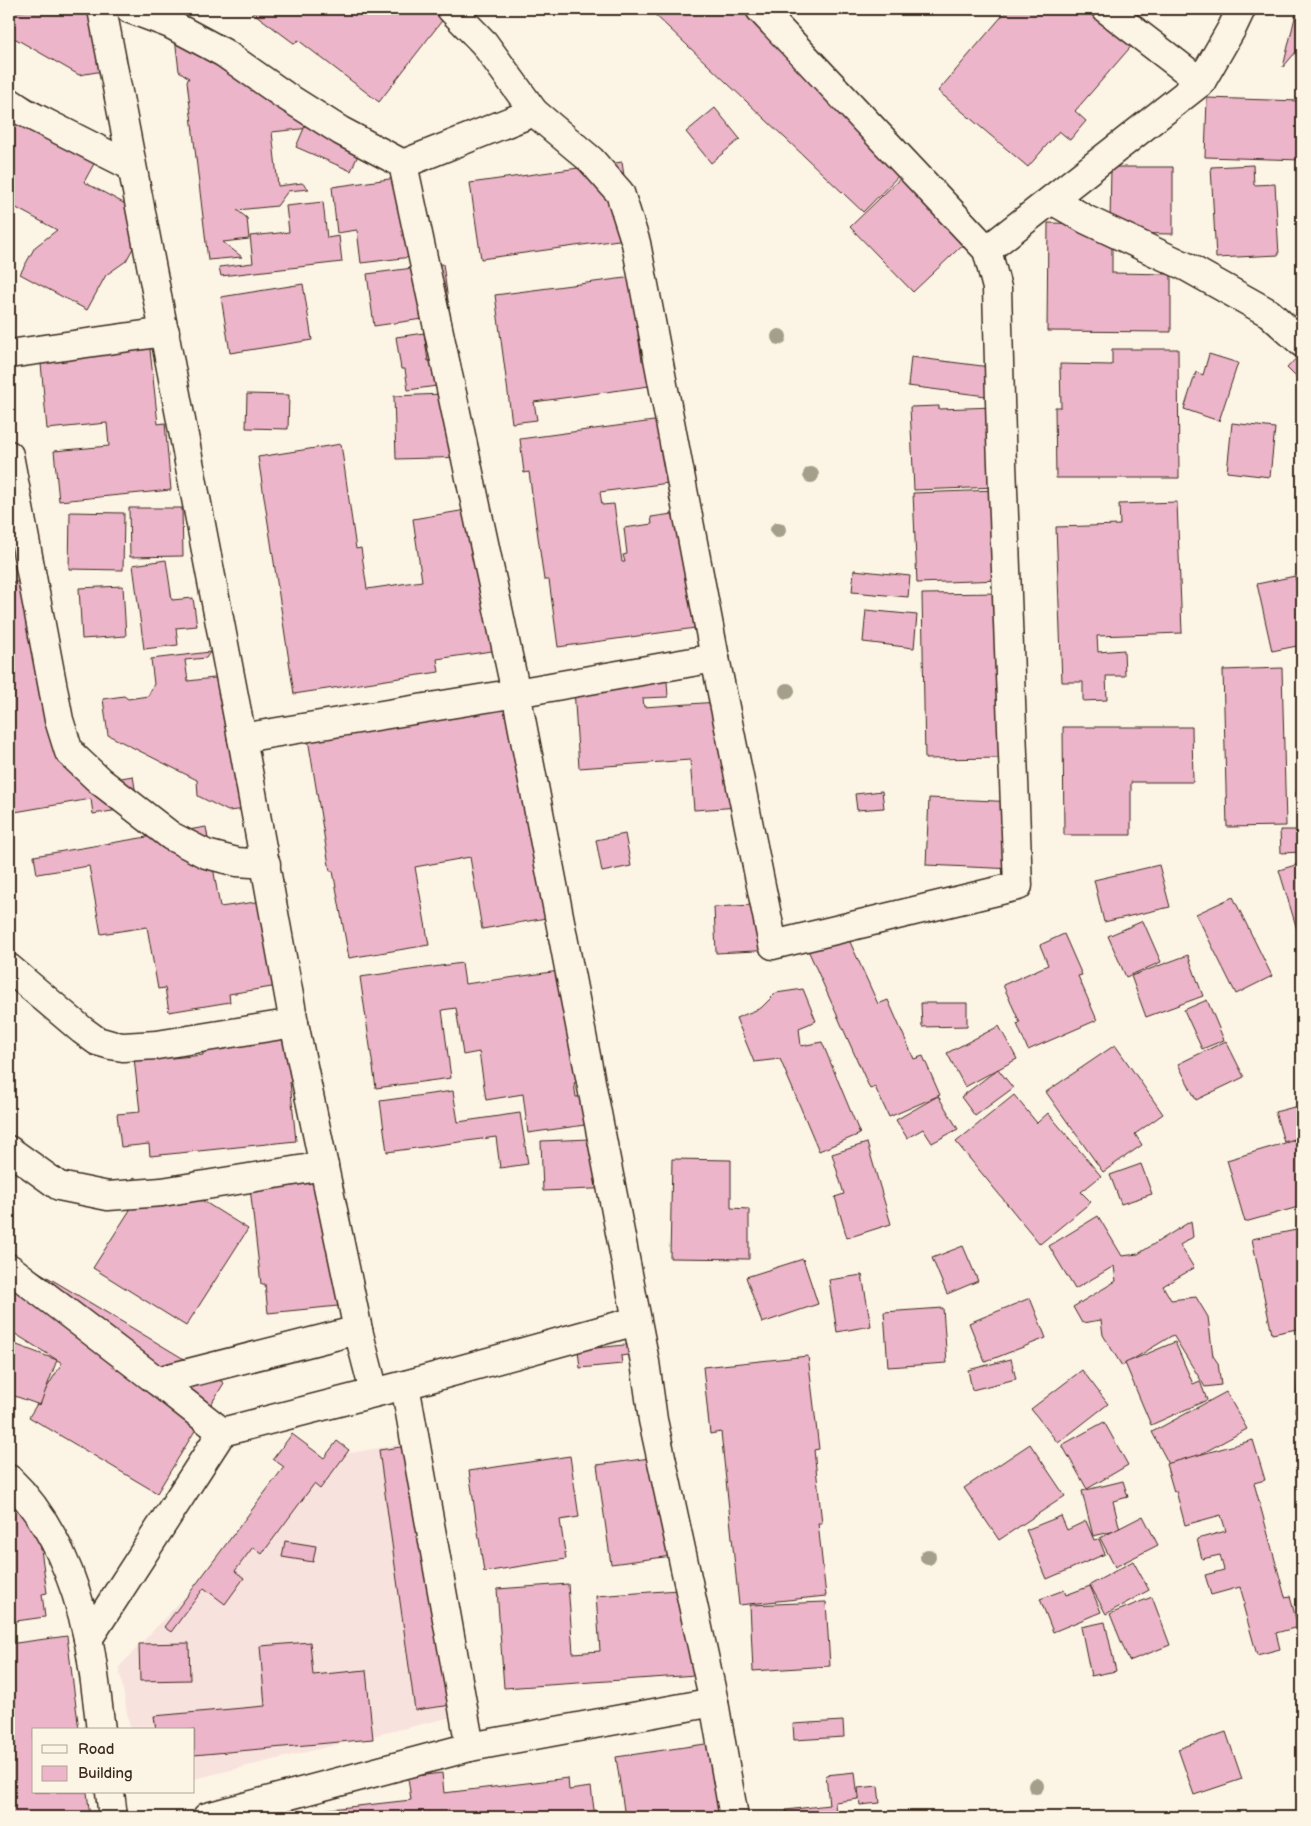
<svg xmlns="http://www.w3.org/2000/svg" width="1311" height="1826" font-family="'Balsamiq Sans',sans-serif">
  <rect width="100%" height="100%" fill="#fcf5e5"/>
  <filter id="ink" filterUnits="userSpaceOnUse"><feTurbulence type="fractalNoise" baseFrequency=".02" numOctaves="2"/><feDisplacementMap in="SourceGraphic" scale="10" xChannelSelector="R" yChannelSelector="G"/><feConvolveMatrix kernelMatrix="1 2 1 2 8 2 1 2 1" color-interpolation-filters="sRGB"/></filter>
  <g filter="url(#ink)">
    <path fill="#f8e2dd" d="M402,1444L452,1717L194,1779V1730H130L119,1667L314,1459Z"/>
    <g fill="#edb5c9" stroke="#3b2a1e">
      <path d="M9,9H15V12L38,9H99L109,70L79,75L9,35Z"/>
      <path d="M248,9H451L379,102L298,40L295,44Z"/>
      <path d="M649,9H760L916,158L863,212Z"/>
      <path d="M1008,9H1109L1141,35L1075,111L1086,121L1070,140L1059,131L1028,167L938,91Z"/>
      <path d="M1297,9H1302V54L1295,53L1283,67Z"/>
      <path d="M217,33L306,102L310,128L272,132L278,186L302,183L309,189L288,191L277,206L237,210L247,218L249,239L223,242L242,257L208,260L187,81L189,78L179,71L175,38Z"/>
      <path d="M9,86L107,140L84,182L150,217L126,261L106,275L87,310L20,274L35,247L57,230L9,204Z"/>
      <path d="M1207,98L1300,101L1299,129H1302V160L1205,157Z"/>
      <path d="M313,107L368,132L351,171L296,147Z"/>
      <path d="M715,108L740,139L711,163L686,132Z"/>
      <path d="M622,162L633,238L481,259L470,183Z"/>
      <path d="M1253,165L1254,185L1275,184L1279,255L1216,258L1211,167Z"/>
      <path d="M1111,167H1173V234L1112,233V273L1171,274V332L1047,331L1048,223L1110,224Z"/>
      <path d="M910,169L973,235L913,292L850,227Z"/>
      <path d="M418,175L428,255L361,263L357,230L337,233L332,187Z"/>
      <path d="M323,202L327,238L339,236L342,262L221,276L219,267L253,263L250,236L289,232L286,206Z"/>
      <path d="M443,264L450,315L374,326L367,274Z"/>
      <path d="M648,275L656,333L638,335L642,361L653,360L656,385L534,402L537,420L512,423L495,295Z"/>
      <path d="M303,284L312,340L230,353L221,297Z"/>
      <path d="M148,331L158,424L165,423L171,490L59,501L54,451L109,446L107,423L47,429L39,342Z"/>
      <path d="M424,333L428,361L454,358L458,383L408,390L405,369H401L396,337Z"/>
      <path d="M1112,349H1178L1179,478H1056L1055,407H1061L1060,364L1112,365Z"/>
      <path d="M1302,352V383L1287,368Z"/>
      <path d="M1209,354L1238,363L1219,421L1184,409L1196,372L1203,375Z"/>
      <path d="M911,357L990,367L986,396L908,386Z"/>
      <path d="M467,393L470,457L396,459L394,396Z"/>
      <path d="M247,394L289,395L288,429L246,428Z"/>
      <path d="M939,406V409L994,407L998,487L914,490L910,407Z"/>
      <path d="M676,418L684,481L600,492L602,505L614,504L622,562H625L623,555L627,554L624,528L652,524L651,517L694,511L710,626L558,647L549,580H544L529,472L524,473L520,439Z"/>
      <path d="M1232,423L1275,428L1270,477L1227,472Z"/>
      <path d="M341,444L356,549L361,548L367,589L422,581L413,519L466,510L464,494L487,490L512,648L437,659L439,672L294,694L258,457Z"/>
      <path d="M997,490L1001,580L917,583L913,493Z"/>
      <path d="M1177,502L1182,633L1097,636L1098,652L1124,650L1125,676H1106L1107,700L1083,701V682H1062L1056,527L1120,525L1119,504Z"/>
      <path d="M129,508H182L183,556L130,557Z"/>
      <path d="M70,512L124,513L123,570L69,569Z"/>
      <path d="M166,560L172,600L193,598L197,626L176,628L178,645L144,649L133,565Z"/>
      <path d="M854,570L910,576L908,597L852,592Z"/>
      <path d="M1295,576L1302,609V645L1272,651L1257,584Z"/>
      <path d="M45,577L73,745L84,743L91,783L133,776L138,807L93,814L91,799L9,813V583Z"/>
      <path d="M123,586L126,636L82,639L79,588Z"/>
      <path d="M1002,593L1005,758L925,759L922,594Z"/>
      <path d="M866,610L917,615L914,648L863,642Z"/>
      <path d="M210,652L206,658L185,660L188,681L240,675L257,808L228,811L198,796L197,780L108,735L103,699L124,696L128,699L148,696L154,684L151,659Z"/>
      <path d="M1282,668L1286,826L1227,827L1223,670Z"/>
      <path d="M667,681L668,697L643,698L644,707L733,701L740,807L694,810L690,760L579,768L574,688Z"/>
      <path d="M511,702L564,915L482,929L470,857L415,867L429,945L349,958L333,871H330L308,739Z"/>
      <path d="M1063,727H1192L1193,782H1131V835H1064Z"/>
      <path d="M882,791L884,808L857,810L855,794Z"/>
      <path d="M1302,791V852L1281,853L1280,830H1298L1296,792Z"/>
      <path d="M929,798L1017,802L1014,869L926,865Z"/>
      <path d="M206,827L220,907L263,901L278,986L229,994L230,1002L169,1012L165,988L158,989L147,927L101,934L89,866L37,874L34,856Z"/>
      <path d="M625,834L631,866L602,872L596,840Z"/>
      <path d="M1302,863V946L1279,870Z"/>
      <path d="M1159,865L1170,907L1104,922L1094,880Z"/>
      <path d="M1233,897L1272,976L1236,994L1196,914Z"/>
      <path d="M772,904L775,950L716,953L714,907Z"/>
      <path d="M1143,921L1161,962L1126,977L1108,936Z"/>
      <path d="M846,933L878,1004L888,1000L914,1059L923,1056L940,1095L889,1117L875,1087L870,1089L808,950Z"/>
      <path d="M1064,934L1082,975L1078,976L1097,1020L1028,1050L1017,1024L1020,1023L1003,985L1048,965L1040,945Z"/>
      <path d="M1188,955L1203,996L1146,1017L1131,976Z"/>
      <path d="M462,963L465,984L581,968L597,1079L574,1083L576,1097L602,1094L606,1122L528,1133L523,1094L486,1100L479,1052L463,1055L456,1008L442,1010L451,1078L376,1088L360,977Z"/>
      <path d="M803,989L816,1021L799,1028L801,1046L822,1042L860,1134L819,1151L780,1059L754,1062L736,1018L761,1008L776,993Z"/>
      <path d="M1207,1000L1224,1040L1202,1049L1184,1010Z"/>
      <path d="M921,1003H967V1026L922,1027Z"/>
      <path d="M293,1016L300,1081L290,1082L296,1141L150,1156L149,1144L121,1147L117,1114L140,1112L133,1049L171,1045L172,1058L203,1055L201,1036Z"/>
      <path d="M999,1026L1017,1059L965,1087L947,1053Z"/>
      <path d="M1226,1041L1244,1077L1196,1100L1178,1064Z"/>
      <path d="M1115,1045L1163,1114L1135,1134L1142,1145L1103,1172L1046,1092Z"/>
      <path d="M998,1069L1013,1088L975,1116L961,1097Z"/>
      <path d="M453,1091L458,1122L520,1113L528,1164L500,1168L496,1137L387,1152L380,1101Z"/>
      <path d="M1014,1095L1037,1123L1048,1113L1101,1176L1081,1192L1091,1202L1040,1244L956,1142Z"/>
      <path d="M938,1096L958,1129L932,1143L923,1129L907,1138L896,1120Z"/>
      <path d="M1302,1105V1137L1284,1142L1275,1112Z"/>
      <path d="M615,1138L617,1188L543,1191L541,1141Z"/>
      <path d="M1302,1138V1206L1245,1222L1227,1160Z"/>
      <path d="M867,1143L891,1224L847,1238L835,1197L844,1194L832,1154Z"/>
      <path d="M672,1159L731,1160V1208L749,1209V1259L670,1258Z"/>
      <path d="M1141,1164L1152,1194L1121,1204L1110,1175Z"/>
      <path d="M323,1171L338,1306L268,1313L265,1284H261L249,1179Z"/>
      <path d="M134,1177L168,1198L176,1184L248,1229L186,1326L93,1268L142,1191L130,1183Z"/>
      <path d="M1098,1216L1122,1256L1138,1254L1191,1221L1193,1237L1180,1245L1194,1268L1163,1286L1171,1300L1196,1297L1208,1317L1213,1356L1218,1363L1221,1385L1205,1387L1173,1335L1122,1366L1103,1335L1101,1320L1082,1323L1073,1307L1116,1281L1114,1266L1075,1289L1049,1246Z"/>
      <path d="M1301,1229L1302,1236V1328L1272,1334L1252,1239Z"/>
      <path d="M963,1246L978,1281L947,1294L932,1258Z"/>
      <path d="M9,1254L224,1383L157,1493L29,1417L62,1363L9,1330Z"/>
      <path d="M803,1259L818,1304L762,1323L746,1277Z"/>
      <path d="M862,1275L871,1326L837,1332L829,1280Z"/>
      <path d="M1030,1298L1046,1338L985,1362L969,1323Z"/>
      <path d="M943,1308L947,1363L888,1367L884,1312Z"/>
      <path d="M9,1342L57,1360L40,1405L9,1394Z"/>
      <path d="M1175,1342L1193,1384L1200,1381L1207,1400L1151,1425L1125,1363Z"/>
      <path d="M633,1344L634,1354L621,1356L622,1364L580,1368L578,1350Z"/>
      <path d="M1300,1352H1302V1413L1295,1412Z"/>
      <path d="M808,1356L819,1449L814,1450L822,1523H818L826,1596L739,1605L721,1432L710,1434L703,1367Z"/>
      <path d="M1011,1359L1016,1379L972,1390L968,1370Z"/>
      <path d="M1082,1370L1108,1404L1058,1443L1031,1409Z"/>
      <path d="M1226,1392L1247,1429L1172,1470L1152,1432Z"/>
      <path d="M1104,1422L1128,1465L1087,1489L1062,1445Z"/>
      <path d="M292,1434L324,1458L337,1441L349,1450L320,1489L314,1484L262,1554L253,1547L235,1571L244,1578L225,1604L204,1588L171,1632L164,1627L284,1467L273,1459Z"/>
      <path d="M1253,1440L1265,1480L1254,1483L1285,1597L1290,1596L1298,1627L1276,1633L1280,1649L1257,1655L1243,1605L1245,1604L1240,1587L1211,1595L1205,1575L1224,1570L1220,1555L1202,1559L1197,1539L1226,1531L1221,1515L1185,1525L1176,1491L1174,1492L1166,1464Z"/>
      <path d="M430,1443L467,1703L415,1710L379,1450Z"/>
      <path d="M1030,1444L1065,1496L999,1540L964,1488Z"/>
      <path d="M673,1455L687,1554L611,1564L597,1465Z"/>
      <path d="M570,1456L579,1517L560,1520L566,1559L484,1572L469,1471Z"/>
      <path d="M1123,1481L1128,1497L1113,1501L1120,1530L1093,1536L1082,1491Z"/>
      <path d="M35,1506L47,1593L42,1594L45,1617L9,1622V1509Z"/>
      <path d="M1061,1516L1067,1530L1086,1521L1094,1540L1099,1539L1105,1554L1047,1579L1026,1530Z"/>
      <path d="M1143,1516L1158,1545L1115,1567L1100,1538Z"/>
      <path d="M285,1541L316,1546L313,1562L282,1557Z"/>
      <path d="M1133,1561L1149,1590L1106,1614L1090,1585Z"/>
      <path d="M568,1584L573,1653L600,1651L596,1596L705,1588L711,1674L504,1688L497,1589Z"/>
      <path d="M1090,1586L1101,1612L1053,1632L1040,1599L1064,1590L1066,1595Z"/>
      <path d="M1152,1597L1170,1645L1129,1661L1110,1614Z"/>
      <path d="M826,1602L830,1666L753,1671L750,1605Z"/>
      <path d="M1105,1622L1116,1671L1091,1676L1081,1627Z"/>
      <path d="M67,1636L79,1730H34V1792H87L90,1817H9V1644Z"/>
      <path d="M310,1642L313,1675L366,1670L373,1739L194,1755V1730H156L154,1716L265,1706L260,1646Z"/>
      <path d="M189,1643L190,1680L140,1681L139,1644Z"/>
      <path d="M843,1721L844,1737L794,1740L793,1724Z"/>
      <path d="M1226,1732L1242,1779L1194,1795L1178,1749Z"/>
      <path d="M712,1743L723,1817H625L616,1757Z"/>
      <path d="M855,1772L858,1799L835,1802L836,1817H787L786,1810L829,1805L826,1775Z"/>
      <path d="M442,1773L444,1793L568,1778L569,1790L591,1787L595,1817H295V1813L411,1800L408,1777Z"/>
      <path d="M878,1786L880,1803L860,1805L858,1788Z"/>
    </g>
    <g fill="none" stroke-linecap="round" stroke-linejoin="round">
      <defs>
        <g id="minor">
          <path d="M102,9L242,738L294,1023L358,1330L374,1392"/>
          <path d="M130,9L170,24L224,53L284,95L341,131L403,164L516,693L645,1362L653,1420L714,1702L734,1817"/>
          <path d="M451,9L484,43L534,112L591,160L620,193L636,243L715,658L773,945L1018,886L1001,437L997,288L987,250L760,9"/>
          <path d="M1106,9L1201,82"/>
          <path d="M9,102L24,112L131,166"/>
          <path d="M403,164L534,112"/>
          <path d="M1052,200L1087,220L1187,267L1269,313L1302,343"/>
          <path d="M987,250L1201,82L1232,28L1241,9"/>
          <path d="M9,354L165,332"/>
          <path d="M9,455L59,720L69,752L100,781L171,836L206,854L237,862L266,864"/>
          <path d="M242,738L516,693L715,658"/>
          <path d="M9,968L82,1030L97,1041L111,1045L123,1047L157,1045L294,1023"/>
          <path d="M9,1150L59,1186L108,1196L162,1192L324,1166"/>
          <path d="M9,1268L157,1381L358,1330"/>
          <path d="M157,1381L222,1432"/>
          <path d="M405,1385L470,1747"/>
          <path d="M9,1479C52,1520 76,1581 88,1638C94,1668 97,1699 101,1730"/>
          <path d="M88,1639L222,1432L405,1385L636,1321"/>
          <path d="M110,1792L113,1817"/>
          <path d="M207,1817L470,1747L714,1702"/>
        </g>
      </defs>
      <use href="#minor" stroke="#3b2a1e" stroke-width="31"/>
      <use href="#minor" stroke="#fcf5e5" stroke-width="28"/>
    </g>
    <g fill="#a39f8a">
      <circle cx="779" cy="337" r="8"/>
      <circle cx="811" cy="475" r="8"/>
      <circle cx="778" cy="530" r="8"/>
      <circle cx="787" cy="691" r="8"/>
      <circle cx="928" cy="1557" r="8"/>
      <circle cx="1036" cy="1786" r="8"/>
    </g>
  </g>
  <rect width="1311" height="1826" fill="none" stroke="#fcf5e5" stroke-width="30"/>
  <rect x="15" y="15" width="1281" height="1796" fill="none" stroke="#3b2a1e" stroke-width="2" filter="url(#ink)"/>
  <rect x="32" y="1728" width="162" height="65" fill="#fcf5e5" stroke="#afa495"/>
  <rect x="42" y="1745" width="25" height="8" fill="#fcf5e5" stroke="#afa495"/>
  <text x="78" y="1754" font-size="15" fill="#3b2a1e">Road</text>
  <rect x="42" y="1766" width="25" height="15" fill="#edb5c9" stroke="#afa495"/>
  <text x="78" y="1778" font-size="15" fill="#3b2a1e">Building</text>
</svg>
